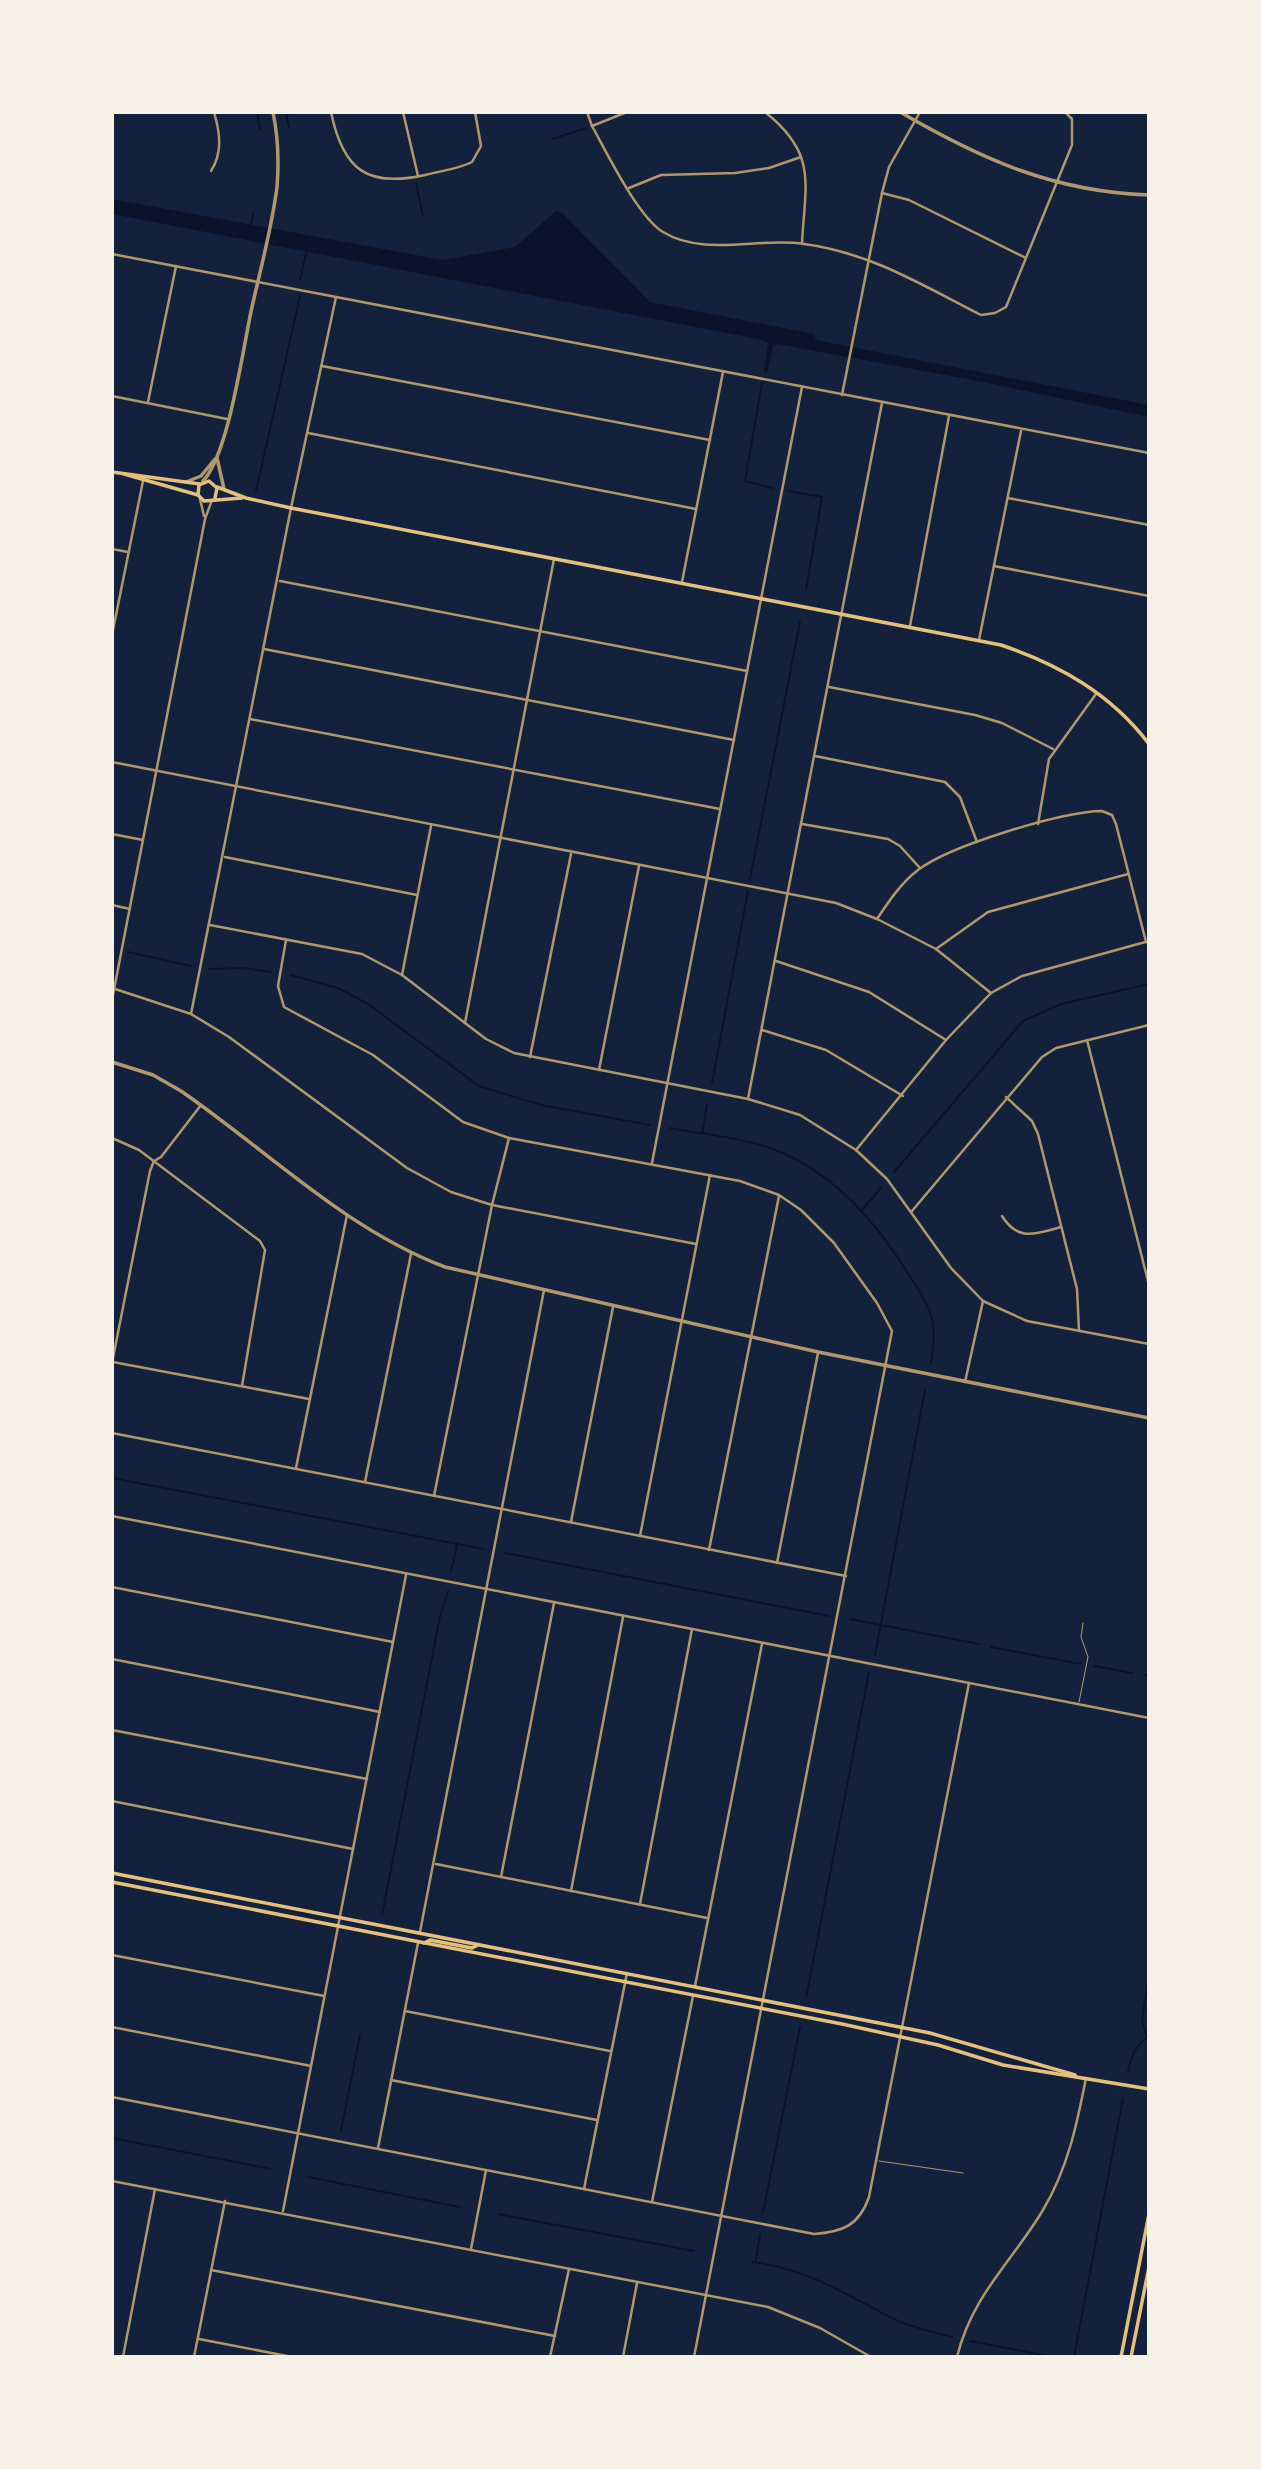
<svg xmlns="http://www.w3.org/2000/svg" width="1261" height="2469" font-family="'Fira Sans',sans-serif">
  <rect width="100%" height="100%" fill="#14213d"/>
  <path fill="#0b132b" d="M112,199L443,260L515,247L556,211L562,213L650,302L814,334L816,340L1149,405V417L978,381L777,344L773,346L768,371L764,372L768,343L763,340L112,214Z"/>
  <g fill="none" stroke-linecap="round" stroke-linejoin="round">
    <g stroke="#0b132b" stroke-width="2">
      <path d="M257,112L260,129"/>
      <path d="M286,112L289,127"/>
      <path d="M552,139L586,128"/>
      <path d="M416,183L423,216"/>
      <path d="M251,225L253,213"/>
      <path d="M300,280L307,250"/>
      <path d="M762,383L745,481L773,488"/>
      <path d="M256,491L300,296"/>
      <path d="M788,491L822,497L806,590"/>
      <path d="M750,879L800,622"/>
      <path d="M112,950H114"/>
      <path d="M128,952L191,966"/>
      <path d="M209,969L243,968L271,972"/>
      <path d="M291,975L338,988L368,1004L479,1086L541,1105L650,1125"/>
      <path d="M712,1083L748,891"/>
      <path d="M670,1128C705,1135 742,1137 775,1150C833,1172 876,1222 907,1272C916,1286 926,1299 931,1315C936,1331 933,1346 931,1363"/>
      <path d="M702,1133L707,1105"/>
      <path d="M894,1172L1023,1021L1061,1004L1149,984"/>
      <path d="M863,1209L881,1188"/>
      <path d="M112,1478L484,1549"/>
      <path d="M505,1553L829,1616"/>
      <path d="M451,1572L457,1545"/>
      <path d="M850,1619L979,1644"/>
      <path d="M991,1647L1081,1664"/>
      <path d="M875,1655L925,1390"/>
      <path d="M1094,1666L1132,1673"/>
      <path d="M1145,1675L1149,1676"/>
      <path d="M382,1915L440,1616L448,1591"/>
      <path d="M806,1998L869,1672"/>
      <path d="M1147,2037L1142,2020L1149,1976"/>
      <path d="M1128,2072C1131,2057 1135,2045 1149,2036"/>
      <path d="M341,2131L360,2035"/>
      <path d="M112,2138L271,2169"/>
      <path d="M308,2177L460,2207"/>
      <path d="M763,2213L800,2027"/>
      <path d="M498,2214L694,2251"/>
      <path d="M756,2261L760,2234"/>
      <path d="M752,2262C803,2268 841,2291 886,2315C906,2326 930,2331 952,2337"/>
      <path d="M970,2341L1053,2357"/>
      <path d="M1074,2357L1123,2098"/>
    </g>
    <g stroke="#b1986c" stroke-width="1">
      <path d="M1079,1702L1088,1657L1081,1637L1083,1623"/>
      <path d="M879,2161L963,2173"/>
    </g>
    <g stroke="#b1986c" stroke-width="2.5">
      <path d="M331,112C343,170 367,188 425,175C440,171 459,169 472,162L481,146L475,112"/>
      <path d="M403,112L418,176"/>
      <path d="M587,112L592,126C607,153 638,217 663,232C704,257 759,237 804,244C871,253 922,285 981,315L995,313L1006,307L1072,145V119L1065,112"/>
      <path d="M765,112C818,154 805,184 802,243"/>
      <path d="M592,126L627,112"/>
      <path d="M211,171C223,152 220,133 214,112"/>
      <path d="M629,188L661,175L735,173L769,168L801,157"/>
      <path d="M882,193L909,200L1026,258"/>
      <path d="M112,254L1149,453"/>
      <path d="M322,366L710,440"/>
      <path d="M842,395L882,193L889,167L920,112"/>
      <path d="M112,396L227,419"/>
      <path d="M148,402L176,266"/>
      <path d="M308,433L696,509"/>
      <path d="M1008,498L1149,525"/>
      <path d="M200,499L204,516"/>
      <path d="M112,549L128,552"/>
      <path d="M994,566L1149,596"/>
      <path d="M280,581L747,671"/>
      <path d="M682,582L723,372"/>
      <path d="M910,626L949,416"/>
      <path d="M112,635L143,481"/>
      <path d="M979,640L1021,431"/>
      <path d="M264,649L734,740"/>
      <path d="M829,687L975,715L1002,723L1053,749"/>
      <path d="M250,719L720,809"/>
      <path d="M815,756L945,782L960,797L977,842"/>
      <path d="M112,762L836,903L877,919L936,949L991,993"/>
      <path d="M802,824L888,839L900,846L920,868"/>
      <path d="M1038,824L1049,759L1096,694"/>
      <path d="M112,834L143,840"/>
      <path d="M225,857L417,895"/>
      <path d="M112,905L130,909"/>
      <path d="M877,919C889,901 901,883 918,870C949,846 1063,811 1102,811L1112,815L1116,824L1146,942"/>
      <path d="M210,925L362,954L402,975L486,1039L514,1053L748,1099L800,1115L856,1150L887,1179L951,1268L983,1301L1027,1321L1149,1344"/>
      <path d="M286,940L278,986L284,1007L373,1055L463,1122L509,1138L740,1181L779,1195L801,1210L834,1243L877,1303L892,1331L694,2357"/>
      <path d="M936,949L988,912L1128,874"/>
      <path d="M776,961L869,992L946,1040"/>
      <path d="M402,975L431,826"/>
      <path d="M112,988L191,1014L229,1037L407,1168L451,1192L492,1205L696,1244"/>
      <path d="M112,1000L205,519L212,500"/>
      <path d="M191,1014L291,508L336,297"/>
      <path d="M465,1023L554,559"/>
      <path d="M762,1030L826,1050L903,1096"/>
      <path d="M1087,1040L1149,1285"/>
      <path d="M530,1057L571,854"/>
      <path d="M599,1070L639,866"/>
      <path d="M1006,1097L1032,1121L1038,1134L1077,1289L1079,1331"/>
      <path d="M748,1099L882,403"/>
      <path d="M112,1138L139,1150L260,1241L265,1250L242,1386"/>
      <path d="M856,1150L946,1040L991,993L1022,976L1149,941"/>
      <path d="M652,1163L802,387"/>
      <path d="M912,1211L1042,1057L1056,1048L1149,1025"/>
      <path d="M1002,1216C1018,1242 1036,1234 1061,1227"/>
      <path d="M113,1362L309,1399"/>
      <path d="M112,1363L150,1171L154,1161L161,1157L201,1105"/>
      <path d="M965,1382L983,1301"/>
      <path d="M112,1433L846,1576"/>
      <path d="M296,1468L347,1215"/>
      <path d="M365,1482L411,1254"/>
      <path d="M434,1496L492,1205L509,1138"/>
      <path d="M112,1516L1149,1718"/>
      <path d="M571,1522L613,1307"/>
      <path d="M640,1536L710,1175"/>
      <path d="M709,1550L779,1196"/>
      <path d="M777,1563L818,1353"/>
      <path d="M112,1587L393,1642"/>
      <path d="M112,1659L380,1712"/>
      <path d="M112,1730L367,1779"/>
      <path d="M112,1801L353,1849"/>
      <path d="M436,1864L707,1918"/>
      <path d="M501,1877L554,1603"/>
      <path d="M571,1891L623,1617"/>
      <path d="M640,1904L692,1629"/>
      <path d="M420,1932L544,1290"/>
      <path d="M112,1955L324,1996"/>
      <path d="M695,1986L762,1644"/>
      <path d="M405,2011L610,2051"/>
      <path d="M112,2027L311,2066"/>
      <path d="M391,2080L597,2120"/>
      <path d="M112,2097L814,2234C842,2232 859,2226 869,2197L969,1683"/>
      <path d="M378,2148L418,1943"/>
      <path d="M112,2181L768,2307L820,2328L871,2357"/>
      <path d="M584,2189L627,1973"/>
      <path d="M652,2202L693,1996"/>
      <path d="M283,2211L406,1575"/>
      <path d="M471,2249L486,2170"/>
      <path d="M211,2270L555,2336"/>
      <path d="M199,2339L292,2357"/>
      <path d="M123,2357L155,2189"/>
      <path d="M194,2357L225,2201"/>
      <path d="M550,2357L569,2269"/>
      <path d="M623,2357L637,2283"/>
      <path d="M957,2357C972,2295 1012,2262 1043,2210C1068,2168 1077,2124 1086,2078"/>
    </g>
    <g stroke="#b1986c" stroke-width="3.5">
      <path d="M900,112C981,159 1054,192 1149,195"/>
      <path d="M217,458L224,489"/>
      <path d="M203,481C229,454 243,347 252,307C261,267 272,227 277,187C279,162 278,136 273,112"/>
      <path d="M186,482L201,476L215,459"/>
      <path d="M112,1062L153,1075L181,1091C268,1151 345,1229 445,1267L818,1352L1149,1418"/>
    </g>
    <g stroke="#e5c07b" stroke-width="3.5">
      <path d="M112,472L200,484"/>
      <path d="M124,474L198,495L204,501L242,498"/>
      <path d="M217,487L246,498L291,508L1001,645C1060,665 1111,694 1149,744"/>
      <path d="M198,495L199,485L209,481L217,488L215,498"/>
      <path d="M112,1873L930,2033L1075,2075"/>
      <path d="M112,1882L842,2024L938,2045L1003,2065L1149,2089"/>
      <path d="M424,1943L430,1940L472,1948L478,1945"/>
      <path d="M1121,2357L1149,2214"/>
      <path d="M1131,2357L1149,2267"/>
    </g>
  </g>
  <rect width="1261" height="2469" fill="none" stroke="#f6f1e7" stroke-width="228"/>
</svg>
